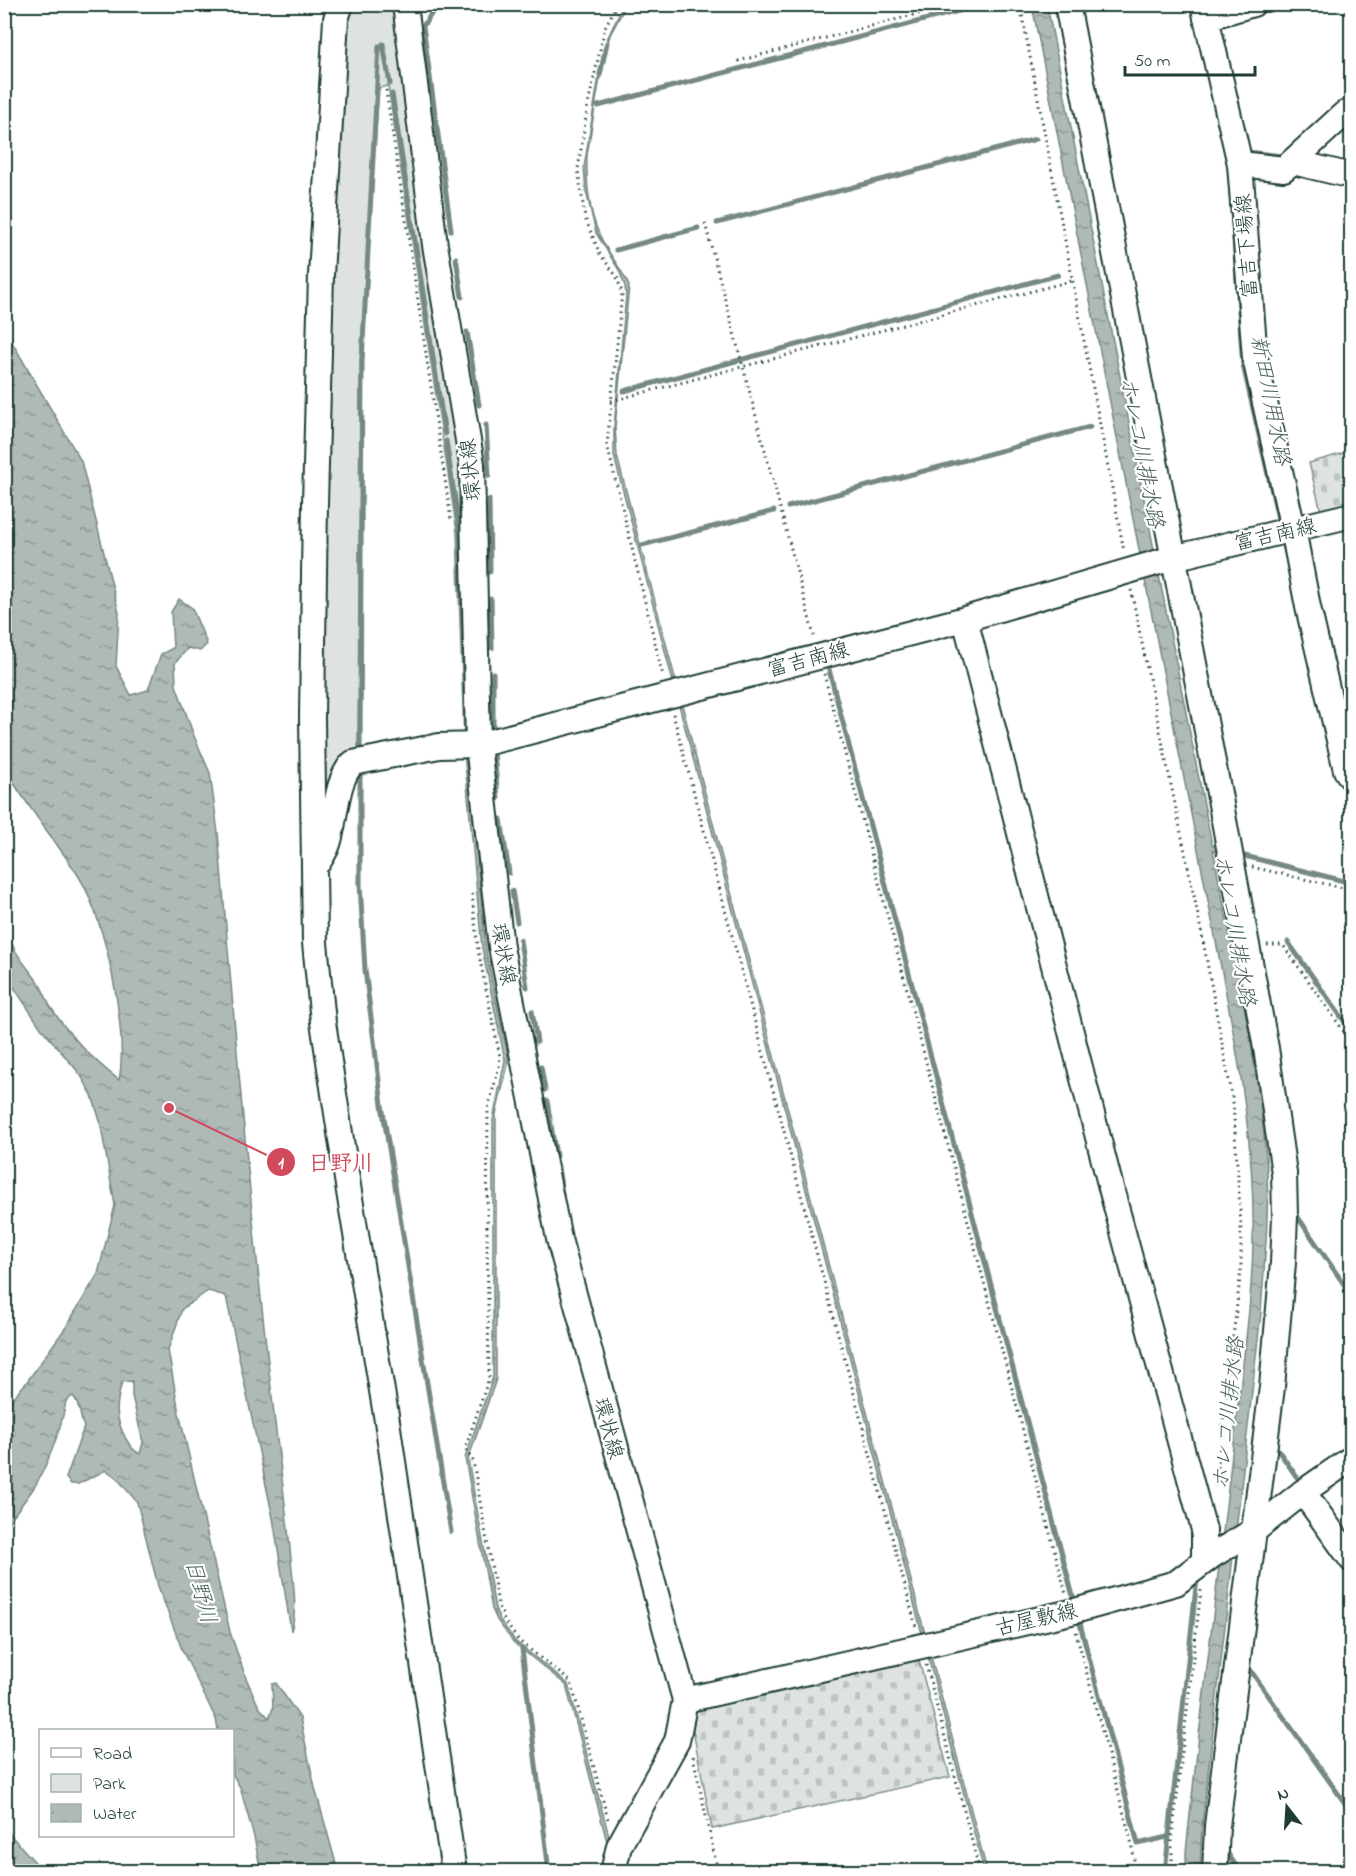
<svg xmlns="http://www.w3.org/2000/svg" width="1356" height="1876" font-family="'Indie Flower','Klee One',sans-serif">
  <defs>
    <pattern id="cemetery-stones" width="16" height="16" patternUnits="userSpaceOnUse" patternTransform="scale(1.5)"><rect width="16" height="16" fill="#dee3e2"/><path d="M2 7V4a2 2 0 0 1 4 0v3zM10 15v-3a2 2 0 0 1 4 0v3z" fill="#bec4c2"/></pattern>
    <pattern id="water-ripples" width="26" height="14" patternUnits="userSpaceOnUse" patternTransform="scale(1.5)"><rect width="26" height="14" fill="#afbab7"/><path d="M2 4q2-2 4 0t4 0M15 11q2-2 4 0t4 0" fill="none" stroke="#8e9896"/></pattern>
  </defs>
  <rect width="100%" height="100%" fill="#fff"/>
  <filter id="ink" filterUnits="userSpaceOnUse"><feTurbulence type="fractalNoise" baseFrequency=".0167" numOctaves="2"/><feDisplacementMap in="SourceGraphic" scale="12" xChannelSelector="R" yChannelSelector="G"/><feConvolveMatrix kernelMatrix="1 2 1 2 8 2 1 2 1" color-interpolation-filters="sRGB"/></filter>
  <g filter="url(#ink)">
    <path fill="#dee3e2" stroke="#7e908b" stroke-width="1.5" d="M349,5H393L462,465L470,733L464,740L457,532L388,86L379,88L360,362L358,758L325,844L320,773L331,231Z"/>
    <g fill="url(#cemetery-stones)" stroke="#7e908b" stroke-width="1.5">
      <path d="M1351,451V507L1322,515L1309,463Z"/>
      <path d="M918,1657L950,1777L712,1829L690,1715L701,1706Z"/>
    </g>
    <g fill="url(#water-ripples)" stroke="#758883" stroke-width="1.5" fill-rule="evenodd">
      <path d="M623,5H626L610,35L603,60L587,155C586,184 589,216 603,242C611,257 622,269 629,286L615,427L617,456L987,1871H984L614,456V427L626,295L625,286L619,270L596,233L586,191L584,167L604,46Z"/>
      <path d="M1032,5H1047L1212,845L1237,851V856L1213,850C1233,956 1260,1063 1267,1171C1269,1218 1264,1266 1261,1313L1202,1826L1200,1871H1186V1852C1200,1719 1217,1587 1232,1454C1241,1374 1255,1293 1253,1213C1252,1117 1232,1024 1214,931Z"/>
      <path d="M1191,5H1198L1234,160L1244,319L1351,788V797L1334,772L1241,364L1227,162Z"/>
      <path d="M5,330L81,461L119,613L116,666L131,695L148,690L161,654L173,648L171,612L179,599L192,608L207,644L200,651L188,648L175,663L176,685L194,736L210,773L218,833C234,1021 250,1209 272,1397C278,1451 286,1505 291,1559C293,1582 298,1608 291,1631L273,1518L226,1296L208,1291L182,1309L168,1350L179,1413L230,1632L246,1678L259,1707L269,1718L273,1708L272,1684L276,1683L300,1718L315,1788L338,1871H261L254,1837L240,1787L233,1775L232,1730H218L216,1719L183,1652L158,1586L137,1502L116,1477L106,1470L78,1484H71L66,1478L84,1427C79,1416 81,1405 73,1396L66,1401C62,1427 47,1467 33,1489C24,1502 14,1514 5,1527V1407L26,1383L66,1327L98,1274L115,1205L100,1121L92,1095L80,1074L41,1028L9,980L5,968V899C11,913 6,930 12,944C18,958 29,969 38,982C43,989 46,998 50,1006C68,1034 93,1060 119,1080C129,1032 105,917 78,875C54,839 27,806 5,769ZM132,1381V1396L143,1442L140,1454C132,1450 129,1444 125,1437C114,1416 116,1404 122,1382Z"/>
      <path d="M464,752H467L486,952L508,1056V1065L496,1114V1379L468,1460L495,1608L500,1620L515,1641L568,1684L609,1836L622,1871H619L606,1838L566,1685L514,1643L497,1620L492,1609L465,1458L493,1377V1120L505,1060L482,948Z"/>
      <path d="M4,1828L43,1871H5Z"/>
    </g>
    <g fill="none" stroke-linecap="round" stroke-linejoin="round">
      <g stroke="#758883" stroke-width="5">
        <path d="M438,4L423,26L451,230"/>
        <path d="M1258,10L1279,4"/>
        <path d="M383,44L390,84"/>
        <path d="M600,75L607,43"/>
        <path d="M392,94L445,434"/>
        <path d="M598,106L985,4"/>
        <path d="M1247,152L1283,156L1286,153"/>
        <path d="M717,223L1036,139"/>
        <path d="M616,250L698,228"/>
        <path d="M456,258L462,297"/>
        <path d="M467,332L479,405"/>
        <path d="M624,391L1058,275"/>
        <path d="M486,425L489,476"/>
        <path d="M446,441L460,533L464,670"/>
        <path d="M489,500L490,572"/>
        <path d="M788,507L1090,427"/>
        <path d="M642,545L774,511"/>
        <path d="M491,599L492,648"/>
        <path d="M828,666L1075,1604"/>
        <path d="M493,673V729"/>
        <path d="M494,753L498,799"/>
        <path d="M360,754L362,361L379,46"/>
        <path d="M360,767V884L365,970L382,1105L451,1532"/>
        <path d="M501,819L509,873"/>
        <path d="M1237,854L1352,883"/>
        <path d="M512,891L517,922"/>
        <path d="M520,940L527,987"/>
        <path d="M1288,942L1352,1032"/>
        <path d="M532,1011L537,1042"/>
        <path d="M541,1067L545,1090"/>
        <path d="M547,1101L556,1156"/>
        <path d="M558,1167L562,1194"/>
        <path d="M1293,1210L1352,1296"/>
        <path d="M1273,1443L1301,1483"/>
        <path d="M1078,1616L1138,1844L1167,1837"/>
        <path d="M522,1649L549,1872"/>
        <path d="M1245,1667H1248L1352,1813"/>
        <path d="M1226,1851L1240,1872"/>
        <path d="M1165,1872L1197,1578"/>
      </g>
      <defs>
        <g id="minor">
          <path d="M341,4L336,19L321,275L315,503L312,717L315,943L323,1022L349,1192L387,1421L454,1872"/>
          <path d="M405,4L435,245L472,464L478,745L501,947L559,1239L685,1700L677,1741L619,1846L613,1872"/>
          <path d="M1067,4L1218,788L1266,1048L1284,1173L1285,1216L1283,1263L1272,1387L1217,1826L1215,1872"/>
          <path d="M1203,4L1240,164"/>
          <path d="M1206,18L1253,4"/>
          <path d="M1352,111L1344,114L1284,169L1240,164L1255,358L1293,529L1308,607L1346,770L1352,779"/>
          <path d="M1293,162L1352,176"/>
          <path d="M965,619L1111,1188L1204,1530V1561"/>
          <path d="M319,861C322,856 326,850 328,844C336,821 335,780 353,763L439,746L478,745L965,619L1173,558L1352,515"/>
          <path d="M1303,1492L1352,1560"/>
          <path d="M685,1700L1071,1612L1176,1583L1213,1555L1255,1530L1303,1492L1352,1458"/>
        </g>
      </defs>
      <use href="#minor" stroke="#1f3d34" stroke-width="28"/>
      <g stroke="#1f3d34" stroke-width="3" stroke-dasharray="1.5 4.5" stroke-linecap="butt">
        <path d="M617,4L605,27L587,110L578,169L585,218L600,254L617,277L622,293L607,445L663,676"/>
        <path d="M1020,4L1124,551"/>
        <path d="M738,61L955,4"/>
        <path d="M386,90L451,519"/>
        <path d="M705,223L814,636"/>
        <path d="M611,401L1071,281"/>
        <path d="M1131,590L1202,935L1233,1102L1241,1225V1270L1215,1489"/>
        <path d="M824,674L1066,1594"/>
        <path d="M673,714L916,1627"/>
        <path d="M1252,867L1352,890"/>
        <path d="M472,894L478,950L500,1057L499,1066L488,1109L487,1232L489,1378L465,1449L473,1461L498,1604L504,1620L518,1640L571,1682L609,1823"/>
        <path d="M1267,945H1283L1352,1043"/>
        <path d="M1076,1632L1131,1841L1136,1872"/>
        <path d="M926,1665L980,1872"/>
        <path d="M693,1756L718,1872"/>
        <path d="M1172,1872V1839L1201,1590"/>
      </g>
      <use href="#minor" stroke="#fff" stroke-width="24"/>
    </g>
  </g>
  <g text-anchor="middle" stroke-width="4.5" stroke-linejoin="round" paint-order="stroke">
    <g font-size="21" fill="#1f3d34" stroke="#fff">
      <text transform="translate(1246 246) rotate(-94)" y="7">富吉下場線</text>
      <text transform="translate(470 470) rotate(-96)" y="7">環状線</text>
      <text transform="translate(1275 534) rotate(-13)" y="7">富吉南線</text>
      <text transform="translate(808 659) rotate(-15)" y="7">富吉南線</text>
      <text transform="translate(504 954) rotate(80)" y="7">環状線</text>
      <text transform="translate(609 1428) rotate(75)" y="7">環状線</text>
      <text transform="translate(1036 1619) rotate(-13)" y="7">古屋敷線</text>
    </g>
    <g font-size="22" font-style="italic" fill="#4a625b" stroke="#fff">
      <text transform="translate(1272 400) rotate(79)" y="8">新田川用水路</text>
      <text transform="translate(1143 452) rotate(79)" y="8">ホレコ川排水路</text>
      <text transform="translate(1236 930) rotate(80)" y="8">ホレコ川排水路</text>
      <text transform="translate(1227 1413) rotate(-84)" y="8">ホレコ川排水路</text>
      <text transform="translate(202 1591) rotate(75)" y="8">日野川</text>
    </g>
  </g>
  <path fill="none" stroke="#d1495b" stroke-width="2" d="M169 1108L281 1162"/>
  <g fill="#d1495b" stroke="#fff" stroke-width="2">
    <circle cx="169" cy="1108" r="6"/>
    <circle cx="281" cy="1162" r="15"/>
  </g>
  <g font-size="18" text-anchor="middle" font-weight="bold" fill="#fff">
    <text x="281" y="1168">1</text>
  </g>
  <g font-size="22" text-anchor="middle" font-weight="bold" fill="#d1495b" stroke="#fff" stroke-width="4.5" stroke-linejoin="round" paint-order="stroke">
    <text x="341" y="1170">日野川</text>
  </g>
  <rect width="1356" height="1876" fill="none" stroke="#fff" stroke-width="24"/>
  <rect x="12" y="12" width="1332" height="1852" fill="none" stroke="#1f3d34" stroke-width="2" filter="url(#ink)"/>
  <rect x="39" y="1729" width="195" height="108" fill="#ffffff" stroke="#a5b1ae" stroke-width="1.5"/>
  <rect x="51" y="1748" width="30" height="9" fill="#ffffff" stroke="#a5b1ae" stroke-width="1.5"/>
  <text x="93" y="1759" font-size="18" fill="#1f3d34">Road</text>
  <rect x="51" y="1774" width="30" height="18" fill="#dee3e2" stroke="#a5b1ae" stroke-width="1.5"/>
  <text x="93" y="1789" font-size="18" fill="#1f3d34">Park</text>
  <rect x="51" y="1804" width="30" height="18" fill="url(#water-ripples)" stroke="#a5b1ae" stroke-width="1.5"/>
  <text x="93" y="1819" font-size="18" fill="#1f3d34">Water</text>
  <g transform="translate(1287 1807) rotate(343)" stroke="#ffffff" stroke-width="4.5" paint-order="stroke">
  <path d="M0-4.5L10 22L0 15L-10 22Z" fill="#1f3d34"/>
  <text y="-9" font-size="16" font-weight="bold" text-anchor="middle" fill="#1f3d34">N</text>
  </g>
  <path d="M1125 66v9h130v-9" fill="none" stroke="#1f3d34" stroke-width="3"/>
  <text x="1134" y="66" font-size="18" fill="#1f3d34" stroke="#ffffff" stroke-width="4.5" paint-order="stroke">50 m</text>
</svg>
